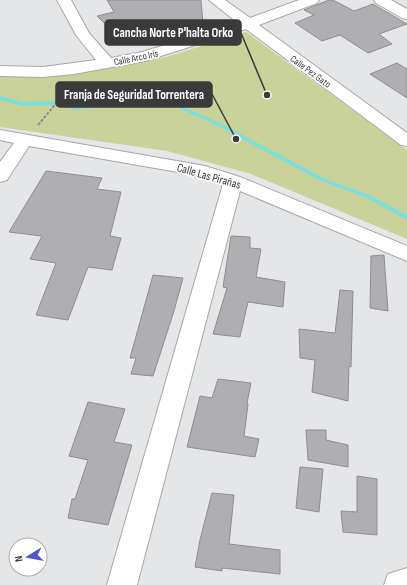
<svg xmlns="http://www.w3.org/2000/svg" width="407" height="585" font-family="'Sofia Sans Condensed',sans-serif">
  <rect width="100%" height="100%" fill="#e5e6e7"/>
  <path fill="#c9d399" d="M246,32L407,150V239L251,174L167,151L0,127V77L71,74L166,57Z"/>
  <g fill="none" stroke-linecap="round" stroke-linejoin="round">
    <path fill="#7adfdf" fill-rule="evenodd" d="M0,96L23,102L57,101L74,106L132,96L177,104L222,124L323,178L371,196L407,215V220L367,198L319,180L218,126L174,106L132,100L74,110L57,105L23,106L0,100Z"/>
  </g>
  <g fill="#afafb1" stroke="#8d8e8f">
    <path d="M107,0H201L203,24L156,25L162,33L122,40L97,16L114,12Z"/>
    <path d="M329,0H333L354,11L373,4L407,24L379,34L392,44L368,53L340,35L322,41L295,23L314,15L304,10Z"/>
    <path d="M397,63L407,69V98L370,74Z"/>
    <path d="M46,171L102,178L97,189L121,192L110,236L121,238L112,270L88,267L68,320L36,315L56,263L30,259L42,236L9,232Z"/>
    <path d="M231,236L250,237V248L261,249L256,277L285,282L283,307L248,302L240,337L213,334L227,288L223,287Z"/>
    <path d="M384,255L388,311L370,308L371,256Z"/>
    <path d="M153,275L183,278L174,311L153,376L131,374L136,358H130Z"/>
    <path d="M340,290L353,291L351,367L349,366L348,401L312,392L315,360L300,358L299,329L335,333Z"/>
    <path d="M218,379L251,383L247,403L248,404L244,436L259,439L255,457L187,447L200,396L212,398Z"/>
    <path d="M88,402L125,409L114,442L132,445L108,525L68,518L72,499H75L88,460L69,456Z"/>
    <path d="M306,430H326V440L348,445V467L308,460Z"/>
    <path d="M300,467L323,469L319,512L296,508Z"/>
    <path d="M357,476L377,479V535L343,532L341,511L357,512Z"/>
    <path d="M212,493L234,495L229,544L280,550V574L222,568V571L195,567L200,540Z"/>
  </g>
  <g fill="none" stroke-linecap="round" stroke-linejoin="round">
    <defs>
      <g id="minor">
        <path d="M57,0H71L89,33L111,58L142,52L238,23L209,0H225L250,18L299,0H319L317,3L259,25L407,133V146L401,145L246,29L145,61L74,74L43,77L0,76V66L43,67L96,60L76,35Z"/>
        <path d="M374,0H391L407,9V19L402,18L376,3Z"/>
        <path d="M0,130L205,166L240,177L407,246V261L240,191L137,585H107L223,184L195,175L29,146L7,180L0,182V162L14,143L0,140Z"/>
        <path d="M407,568V585H384L388,574Z"/>
      </g>
    </defs>
    <use href="#minor" stroke="#a7a7a8" stroke-width="2"/>
    <path stroke="#8c8d8e" stroke-width="2" stroke-dasharray="3 1.5" stroke-linecap="butt" d="M38,125L64,94L67,87"/>
    <use href="#minor" fill="#fff" fill-rule="evenodd"/>
  </g>
  <g text-anchor="middle" stroke-width="3.5" stroke-linejoin="round" paint-order="stroke">
    <g font-size="10" fill="#3a3a3b" stroke="#fff">
      <text transform="translate(136 57) rotate(-12)" y="4">Calle Arco Iris</text>
      <text transform="translate(311 71) rotate(36)" y="4">Calle Pez Gato</text>
    </g>
    <g font-size="12" fill="#3a3a3b" stroke="#fff">
      <text transform="translate(209 176) rotate(16)" y="4">Calle Las Pirañas</text>
    </g>
  </g>
  <path fill="none" stroke="#3a3a3b" stroke-width="1.5" d="M267 95L241 33M236 139L212 94"/>
  <g fill="#3a3a3b" stroke="#fff" stroke-width="1.5">
    <circle cx="267" cy="95" r="4"/>
    <circle cx="236" cy="139" r="4"/>
  </g>
  <g fill="#3a3a3b" stroke="#3a3a3b" stroke-width="1.5">
    <rect x="105" y="20" width="136" height="25" rx="4"/>
    <rect x="56" y="82" width="156" height="25" rx="4"/>
  </g>
  <g font-size="13" text-anchor="middle" font-weight="bold" fill="#fff">
    <text x="173" y="37">Cancha Norte P'halta Orko</text>
    <text x="134" y="99">Franja de Seguridad Torrentera</text>
  </g>
  <g transform="translate(28 557) rotate(259)"><circle r="19" fill="#ffffff" stroke="#b0b0b1"/>
  <path d="M0-3L7 15L0 10L-7 15Z" fill="#4f58ce"/>
  <text y="-6" font-size="11" font-weight="bold" text-anchor="middle" fill="#3a3a3b">N</text>
  </g>
</svg>
